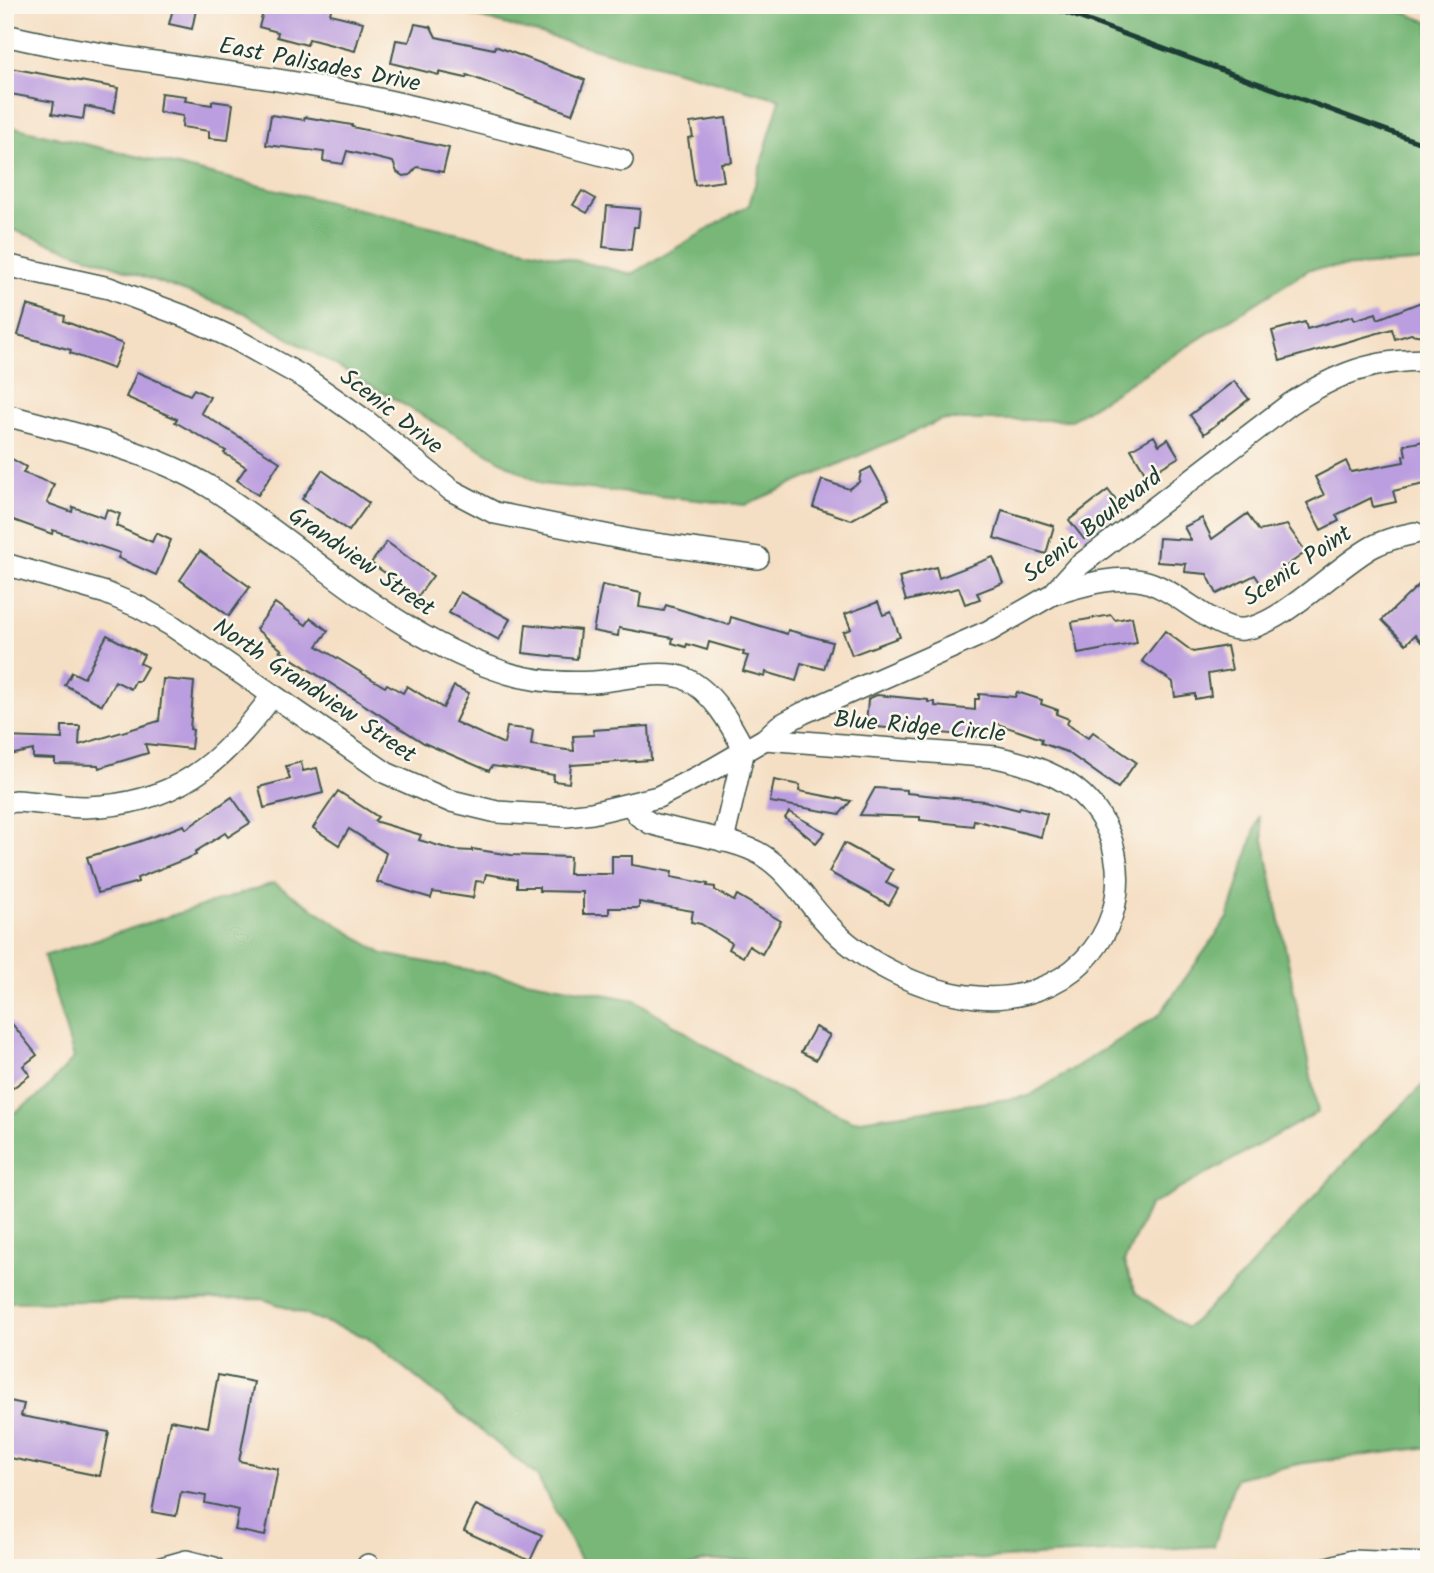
<svg xmlns="http://www.w3.org/2000/svg" width="1434" height="1573" font-family="Kalam,sans-serif">
  <rect width="100%" height="100%" fill="#fbf7ec"/>
  <filter id="ink" filterUnits="userSpaceOnUse"><feTurbulence type="fractalNoise" baseFrequency=".0143" numOctaves="2"/><feDisplacementMap in="SourceGraphic" scale="14" xChannelSelector="R" yChannelSelector="G"/><feConvolveMatrix kernelMatrix="1 2 1 2 8 2 1 2 1" color-interpolation-filters="sRGB"/></filter>
  <filter id="wash" filterUnits="userSpaceOnUse"><feTurbulence type="fractalNoise" baseFrequency=".00686" numOctaves="4" result="noise"/><feDisplacementMap in="SourceGraphic" scale="28" xChannelSelector="R" yChannelSelector="G"/><feGaussianBlur stdDeviation="1.57" result="paint"/><feColorMatrix in="noise" values="0 0 0 0 0 0 0 0 0 0 0 0 0 0 0 0 0 1.4 0 .05"/><feComposite in="paint" operator="in"/></filter>
  <g filter="url(#wash)">
    <rect width="100%" height="100%" fill="#f5dfc4"/>
    <g fill="#78b778" stroke="#4c7a56" stroke-width="2">
      <path d="M434,5H1384L1429,22V261L1310,269L1071,420H941L745,505L541,484L245,313L5,227V125L632,274L749,205L780,99Z"/>
      <path d="M1259,816L1318,1112L1149,1206L1124,1262L1136,1293L1187,1328L1240,1278L1363,1143L1429,1079V1447L1304,1463L1236,1478L1214,1546L986,1559L705,1561L682,1568H584L537,1476L366,1337L263,1299L5,1302V1119L41,1094L74,1058L44,956L274,883L383,954L635,1000L766,1083L853,1121L1029,1096L1159,1015L1228,918Z"/>
    </g>
    <g id="blocks">
      <g fill="#bb9edf">
        <path d="M174,5H197L192,29L169,24Z"/>
        <path d="M265,5H332L330,14L363,22L355,51L309,39L307,45L277,37L278,32L259,27Z"/>
        <path d="M415,24L431,27L436,37L494,49L495,46L585,80L572,114L467,75L466,78L439,72V75L391,63L396,40L409,42Z"/>
        <path d="M5,67L118,88L114,112L85,106L83,119L52,114L54,102L5,93Z"/>
        <path d="M161,93L186,96L185,101L212,105V101L233,104L228,140L209,138V131L182,127L183,116L159,112Z"/>
        <path d="M271,115L304,120L305,117L352,125V127L449,148L443,172L417,167L410,175L403,176L397,172L393,162L347,151L343,164L323,161L324,152L266,145Z"/>
        <path d="M726,118L732,162L721,163L724,181L695,185L688,138L693,137L690,123Z"/>
        <path d="M582,191L596,199L587,213L573,205Z"/>
        <path d="M607,206L640,209L638,227H634L631,250L603,247Z"/>
        <path d="M1421,302L1429,306V337L1411,334L1395,339L1392,329L1280,361L1272,331L1305,322L1307,329L1353,316L1354,320L1376,313L1378,319Z"/>
        <path d="M27,305L65,316L64,321L123,344L113,369L70,353L71,350L18,335Z"/>
        <path d="M137,372L190,395L194,389L210,397L201,413L280,462L258,495L237,480L246,467L224,453L226,451L175,422L177,419L126,397Z"/>
        <path d="M1234,381L1249,399L1204,434L1190,415Z"/>
        <path d="M1154,436L1159,445L1168,439L1179,457L1147,476L1131,449Z"/>
        <path d="M1429,440V483L1393,491L1396,502L1373,507L1371,498L1336,515L1339,521L1321,530L1307,503L1324,495L1315,477L1346,461L1351,472L1404,462L1403,456L1406,455L1404,445Z"/>
        <path d="M5,455L26,467L23,473L54,484L47,503L72,512L73,507L104,518L107,509L120,514L116,526L152,542L156,533L171,540L156,575L118,558L120,553L53,530L52,534L5,517Z"/>
        <path d="M871,467L889,499L851,520L813,507L822,480L849,489L859,482L861,472Z"/>
        <path d="M322,470L369,503L349,531L302,499Z"/>
        <path d="M1108,490L1123,509L1084,539L1069,520Z"/>
        <path d="M1002,510L1054,526L1046,554L994,538Z"/>
        <path d="M1247,514L1259,531L1287,525L1306,552L1261,584L1255,575L1217,594L1207,574L1185,572L1186,564L1157,562L1159,538L1191,540L1184,527L1202,518L1212,539Z"/>
        <path d="M387,542L433,576L418,596L371,563Z"/>
        <path d="M200,551L250,587L229,616L180,580Z"/>
        <path d="M993,557L1003,583L977,593L980,599L965,604L959,588L906,601L899,577L936,567L939,578Z"/>
        <path d="M1429,575V634L1421,642L1415,635L1406,644L1382,620Z"/>
        <path d="M602,585L641,593L639,607L664,611L666,605L729,625L731,617L787,634L788,630L832,642L824,669L801,663L796,681L766,672L765,677L743,671L748,656L743,655L744,652L709,642L707,650L687,644L686,647L672,643L673,638L619,628L618,636L593,631Z"/>
        <path d="M460,592L510,619L499,640L449,613Z"/>
        <path d="M878,602L883,615L891,612L900,637L852,655L843,632L851,629L845,614Z"/>
        <path d="M275,603L306,625L311,618L328,631L317,646L385,687L387,684L403,693L407,686L443,708L454,686L469,693L455,722L504,744L507,727L533,730L531,745L574,751L573,736L594,735L593,730L649,726L651,760L571,765L569,783L553,781L554,775L517,769L492,766L489,771L424,743L280,651L282,650L256,629Z"/>
        <path d="M1111,615L1115,620L1132,617L1137,643L1078,654L1072,622Z"/>
        <path d="M526,624L580,630L577,659L523,653Z"/>
        <path d="M1165,631L1193,652L1227,646L1232,670L1208,674L1211,696L1195,699V694L1175,697L1173,682L1142,661Z"/>
        <path d="M107,635L144,655L140,663L147,667L139,681H135L131,689L115,681L102,705L65,685L72,672L84,678Z"/>
        <path d="M163,679L194,682L190,729L193,730L191,749L145,744L148,753L99,768L98,765L55,764V759L33,758V750L5,756V737L62,739V726H80L79,745L159,721Z"/>
        <path d="M1017,692L1042,700L1041,704L1058,710L1056,714L1069,719L1067,724L1088,738L1093,732L1136,762L1118,788L1067,752L1041,743L1042,739L995,723L994,738L866,726L868,699L877,695L928,700V702H935V706L975,710V699H979V694L1015,697Z"/>
        <path d="M301,762L303,771L317,768L323,793L264,808L259,787L290,779L286,766Z"/>
        <path d="M774,780L800,785L799,791L851,801L840,814L770,802Z"/>
        <path d="M875,788L907,790V793L984,801L1019,810L1020,807L1047,814L1041,837L974,820L973,826L920,820V817L860,815Z"/>
        <path d="M338,791L378,817L374,821L421,835L419,840L453,850L472,851V849L511,855L570,857L569,874H612V856H632V865L672,872L671,877L708,884L707,886L715,887V890L734,901L737,895L781,921L762,954L749,946L743,957L729,949L732,943L701,924L691,922L693,911L639,902V908H609V914H583V892L539,891V887H517V879L486,874L484,882L476,881L473,898L433,892L431,898L377,882L386,853L349,829L339,845L313,828Z"/>
        <path d="M232,797L250,823L228,837L225,833L195,852L196,855L137,878L138,882L98,893L87,857L138,842L184,825L186,829Z"/>
        <path d="M789,812L825,832L816,843L785,818Z"/>
        <path d="M844,843L893,870L886,883L898,889L889,905L829,872Z"/>
        <path d="M5,1015L37,1055L23,1066L30,1075L5,1094Z"/>
        <path d="M815,1027L830,1035L816,1060L801,1052Z"/>
        <path d="M218,1375L254,1382L239,1461L278,1469L265,1536L235,1530L239,1510L205,1503L206,1496L181,1492L176,1516L152,1512L170,1420L208,1427Z"/>
        <path d="M5,1400L24,1404L21,1416L109,1432L100,1476L5,1457Z"/>
        <path d="M476,1505L542,1535L530,1561L464,1531Z"/>
      </g>
    </g>
  </g>
  <g filter="url(#ink)">
    <use href="#blocks" fill-opacity="0" stroke="#3f554a" stroke-width="2"/>
    <g fill="none" stroke-linecap="round" stroke-linejoin="round">
      <defs>
        <g id="minor">
          <path d="M5,35C115,61 229,69 340,91C435,109 529,136 622,160"/>
          <path d="M5,265L109,288L189,318L235,339L305,378L366,421L451,490L495,513L640,542L758,558"/>
          <path d="M5,415C70,432 153,452 210,487C306,547 387,631 495,669C527,681 560,684 594,682C618,680 662,669 684,678C712,690 731,724 744,750L723,841"/>
          <path d="M5,564L106,593L139,607L171,625L386,773L447,800L497,812L566,816L592,813L658,797L713,769L765,739L779,726L803,713L989,631L1053,594L1076,568L1290,404C1338,373 1371,360 1429,360"/>
          <path d="M1053,594C1082,586 1113,575 1143,581C1174,587 1216,632 1243,629C1281,626 1339,564 1374,546C1387,539 1401,536 1415,533"/>
          <path d="M5,803L15,801C38,802 62,807 85,807C174,805 222,764 272,696"/>
          <path d="M631,805L639,816L650,823C681,833 737,839 762,855C788,871 804,898 824,920C860,962 922,992 977,997C1060,1005 1132,940 1115,854C1110,828 1095,804 1074,788C1051,771 1023,763 996,757L765,739"/>
          <path d="M368,1565V1568"/>
          <path d="M161,1568L186,1561L214,1568"/>
          <path d="M1327,1568L1352,1561L1429,1564"/>
        </g>
      </defs>
      <use href="#minor" stroke="#3f554a" stroke-width="24"/>
      <use href="#minor" stroke="#fff" stroke-width="21"/>
      <path stroke="#1f3d34" stroke-width="5" d="M1045,5L1429,146"/>
    </g>
  </g>
  <g text-anchor="middle" stroke-width="5" stroke-linejoin="round" paint-order="stroke">
    <g font-size="24" fill="#1f3d34" stroke="#fbf7ec">
      <text transform="translate(320 64) rotate(11)" y="8">East Palisades Drive</text>
      <text transform="translate(392 411) rotate(38)" y="8">Scenic Drive</text>
      <text transform="translate(1092 525) rotate(-38)" y="8">Scenic Boulevard</text>
      <text transform="translate(362 561) rotate(35)" y="8">Grandview Street</text>
      <text transform="translate(1297 565) rotate(-34)" y="8">Scenic Point</text>
      <text transform="translate(315 690) rotate(34)" y="8">North Grandview Street</text>
      <text transform="translate(920 726) rotate(5)" y="8">Blue Ridge Circle</text>
    </g>
  </g>
  <rect width="1434" height="1573" fill="none" stroke="#fbf7ec" stroke-width="28"/>
</svg>
